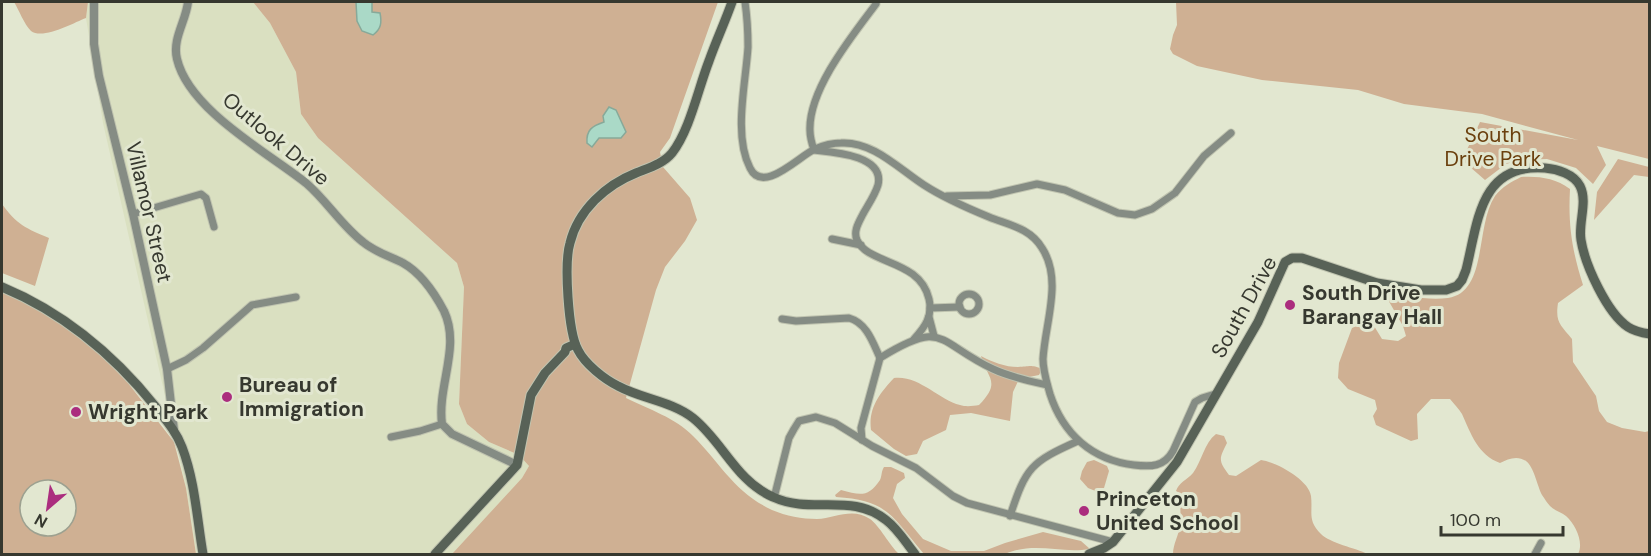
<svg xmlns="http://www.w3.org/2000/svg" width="1651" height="556" font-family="'DM Sans',sans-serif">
  <rect width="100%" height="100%" fill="#e2e7d0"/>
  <path fill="#dae0c1" d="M88,2H253L270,23L296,72L301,114L318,138L457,263L464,287L459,404L467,424L489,442L519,455L529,466L522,478L452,554H196L186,488L103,123L86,18Z"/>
  <g fill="#cfb093" fill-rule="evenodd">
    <path d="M14,2H88L86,18C73,23 43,40 31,31C24,24 19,10 14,2Z"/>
    <path d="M253,2H718L670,138L660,152L663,167L690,198L697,220L685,241L665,267L656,290L626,398C648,409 676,418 693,436C721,464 734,492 772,510C786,516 802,519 817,519C835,518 853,507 870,519C879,525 890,546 899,554H452L522,478L529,466L519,455L489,442L467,424L459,404L464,287L457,263L318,138L301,114L296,72L270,23Z"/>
    <path d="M1176,2H1649V159L1597,146L1606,165L1593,184L1576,168L1547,159L1520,160L1506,164L1485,180L1462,160L1480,122L1578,140L1482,114L1404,104L1358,90L1262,80L1197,66L1173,54L1170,49L1173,35L1177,25Z"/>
    <path d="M1618,159L1649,167V177L1634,175L1594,220L1597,192Z"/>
    <path d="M1521,177C1539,176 1555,178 1570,189C1568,226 1572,250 1583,285L1558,303C1555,323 1561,325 1572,339L1573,362L1596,396L1599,411L1607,422L1622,428L1645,432L1649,431V554H1578C1584,543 1576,525 1566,516C1561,512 1555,511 1550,506C1547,503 1545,499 1542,495C1537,485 1534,467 1526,461C1517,455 1508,459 1500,463C1478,455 1471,434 1462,414C1459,409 1454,404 1450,399H1431L1417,414L1418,439L1411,441L1376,425L1373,416L1377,409L1375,400L1348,389L1338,378L1339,363L1352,328L1363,323L1374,326L1382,339L1398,341L1406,336L1403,326L1383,291C1403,295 1427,301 1448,298C1488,292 1475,226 1495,196C1502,187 1511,182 1521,177Z"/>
    <path d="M2,204C16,224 27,229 49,238L35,286L2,273Z"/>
    <path d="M2,290L63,322L102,356L128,383L174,442L186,488L196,554H2ZM30,490H66V526H30Z"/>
    <path d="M981,356C992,362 1005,367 1018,367C1029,367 1030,364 1042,369L1039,375L1019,379L1013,392L1010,421L971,413L950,415L946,430L923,441L917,454L906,456L894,449L871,430C868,408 880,393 894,378C919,375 939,400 960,405C966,407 973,406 979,405C1002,381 987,379 981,356Z"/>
    <path d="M1216,434L1224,436L1227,443C1219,459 1218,460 1229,475L1236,476L1261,460C1276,462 1309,480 1311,496C1313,513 1307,520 1321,534C1330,543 1355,548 1368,554H1173C1173,544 1179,535 1180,525C1182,513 1178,509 1183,495L1176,491C1179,482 1187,480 1193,473C1202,461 1204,443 1216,434Z"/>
    <path d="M1094,460L1107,466L1109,471L1104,488L1098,492L1088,488L1080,479L1082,471L1087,462Z"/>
    <path d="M884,467H891L904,473L905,478L897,484L893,498L902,514L923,539L951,551H984L1005,543L1043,532L1081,541L1090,549C1059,554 1036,541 1005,554H924C893,518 889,500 836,497L835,495L841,490C860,495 868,498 880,480C882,476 881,472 884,467Z"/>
  </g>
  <g fill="#aad9c7" stroke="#87a999" stroke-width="1.5">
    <path d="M356,2H372V12L380,13C382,23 381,29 373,35L362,31L357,21Z"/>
    <path d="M609,107L616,110L626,132L621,138H599L592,147L587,143C586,130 592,126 604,122L603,116Z"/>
  </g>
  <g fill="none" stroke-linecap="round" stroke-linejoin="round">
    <defs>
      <g id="minor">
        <path d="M745,2C747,16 748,32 748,47C746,82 733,135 750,168C763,195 799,156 815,149C822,146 832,143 841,143C873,141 899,169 924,185C944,198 967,208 989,217C1009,225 1030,228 1042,248C1063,280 1045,323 1043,359C1043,371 1047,383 1050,394C1063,434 1092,460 1134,465C1151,467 1164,467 1173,451L1195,402L1202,398L1215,394"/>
        <path d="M876,4C852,36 808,90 810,131C810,137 812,144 814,150C833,152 885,155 878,185C875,195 868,205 863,214C859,222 853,231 857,240C868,265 920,259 929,299C933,316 925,327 914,339"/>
        <path d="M947,196L990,195L1037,184L1065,190L1118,213L1135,215L1152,209L1175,193L1204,156L1231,133"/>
        <path d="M133,214L201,194L206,198L214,227"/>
        <path d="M832,239L861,245"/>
        <circle cx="969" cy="304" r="10"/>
        <path d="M930,308L960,307"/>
        <path d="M929,317L934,336"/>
        <path d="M782,319L796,321L849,318C867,323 873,343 880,358"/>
        <path d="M167,369L186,360L203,348L252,305L296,297"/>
        <path d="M391,437L420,431L442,424"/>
        <path d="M862,440L861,428L880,358C945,318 936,342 993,369C1010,377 1029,381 1047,385"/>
        <path d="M774,498L789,438L794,429L799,421L816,417L835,423L872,446L916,468L953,496L967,503L1113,542"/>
        <path d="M1010,516C1026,467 1031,462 1078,441"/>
        <path d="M1535,554L1541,543"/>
      </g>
      <g id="tertiary">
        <path d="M94,2V44L99,76L133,214L167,369L174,430"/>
        <path d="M188,2C186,21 172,39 177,59C189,110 267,152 306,183C327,201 341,225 363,242C375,252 389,256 403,263C421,273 435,294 444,311C461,347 437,386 442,424L452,434L517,465"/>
      </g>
      <g id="secondary">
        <path d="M732,2C725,22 716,41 709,61C698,89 690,130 672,153C663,164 648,168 636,173C606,185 578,210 570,243C564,263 568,332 578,350C585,364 604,379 618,386C642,399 671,401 693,418C723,442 736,481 773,497C812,515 851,492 886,520C898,529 906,543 915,554"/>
        <path d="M2,287C62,312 114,355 155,406C165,419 176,431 182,447C195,481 197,519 203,554"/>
        <path d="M435,554L517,465L531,395L545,373L565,352L566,348L575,344"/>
        <path d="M1089,554L1104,548L1113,542L1177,462L1258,322L1285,262L1292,258H1302L1377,283L1421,290H1446L1457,286L1462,280L1466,270C1478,223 1479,163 1545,168C1557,169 1574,174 1580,186C1588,202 1578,223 1581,240C1585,265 1607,313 1628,327C1634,331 1643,333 1650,334"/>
      </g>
    </defs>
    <use href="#minor" stroke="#c0c4b0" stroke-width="9"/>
    <use href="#tertiary" stroke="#c0c4b0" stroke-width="10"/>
    <use href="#secondary" stroke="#c0c4b0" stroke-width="11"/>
    <use href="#minor" stroke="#858c84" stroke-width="7"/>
    <use href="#tertiary" stroke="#858c84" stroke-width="8"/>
    <use href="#secondary" stroke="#586257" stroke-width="9"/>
  </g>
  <g fill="#ab2d7e" stroke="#e2e7d0" stroke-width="2">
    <circle cx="1290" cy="305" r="6"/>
    <circle cx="227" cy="397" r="6"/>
    <circle cx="76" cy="412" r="6"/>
    <circle cx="1084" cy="511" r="6"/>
  </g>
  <g text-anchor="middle" stroke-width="6" stroke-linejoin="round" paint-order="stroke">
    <g font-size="21" fill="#6b400e" stroke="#e2e7d0">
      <text x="1493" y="142">South<tspan x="1493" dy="24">Drive Park</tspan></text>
    </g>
    <g font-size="21" fill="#36382f" stroke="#e2e7d0">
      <text transform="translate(276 139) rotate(40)" y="7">Outlook Drive</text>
      <text transform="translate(149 212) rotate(77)" y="7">Villamor Street</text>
      <text transform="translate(1244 307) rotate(-61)" y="7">South Drive</text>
    </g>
    <g font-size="21" font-weight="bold" fill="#36382f" stroke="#e2e7d0" text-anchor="start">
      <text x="1302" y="300">South Drive<tspan x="1302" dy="24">Barangay Hall</tspan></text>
      <text x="239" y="392">Bureau of<tspan x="239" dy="24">Immigration</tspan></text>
      <text x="88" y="419">Wright Park</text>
      <text x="1096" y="506">Princeton<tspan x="1096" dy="24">United School</tspan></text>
    </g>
  </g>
  <rect width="1651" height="556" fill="none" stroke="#36382f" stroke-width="6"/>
  <g transform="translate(48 508) rotate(209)"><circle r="28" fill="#e2e7d0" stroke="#9da190" stroke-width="1.5"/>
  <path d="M0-4.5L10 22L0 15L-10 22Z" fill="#ab2d7e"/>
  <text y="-9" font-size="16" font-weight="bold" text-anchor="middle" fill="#36382f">N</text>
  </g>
  <path d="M1441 526v9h122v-9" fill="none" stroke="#36382f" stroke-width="3"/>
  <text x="1450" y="526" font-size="18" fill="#36382f" stroke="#e2e7d0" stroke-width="4.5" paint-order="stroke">100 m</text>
</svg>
